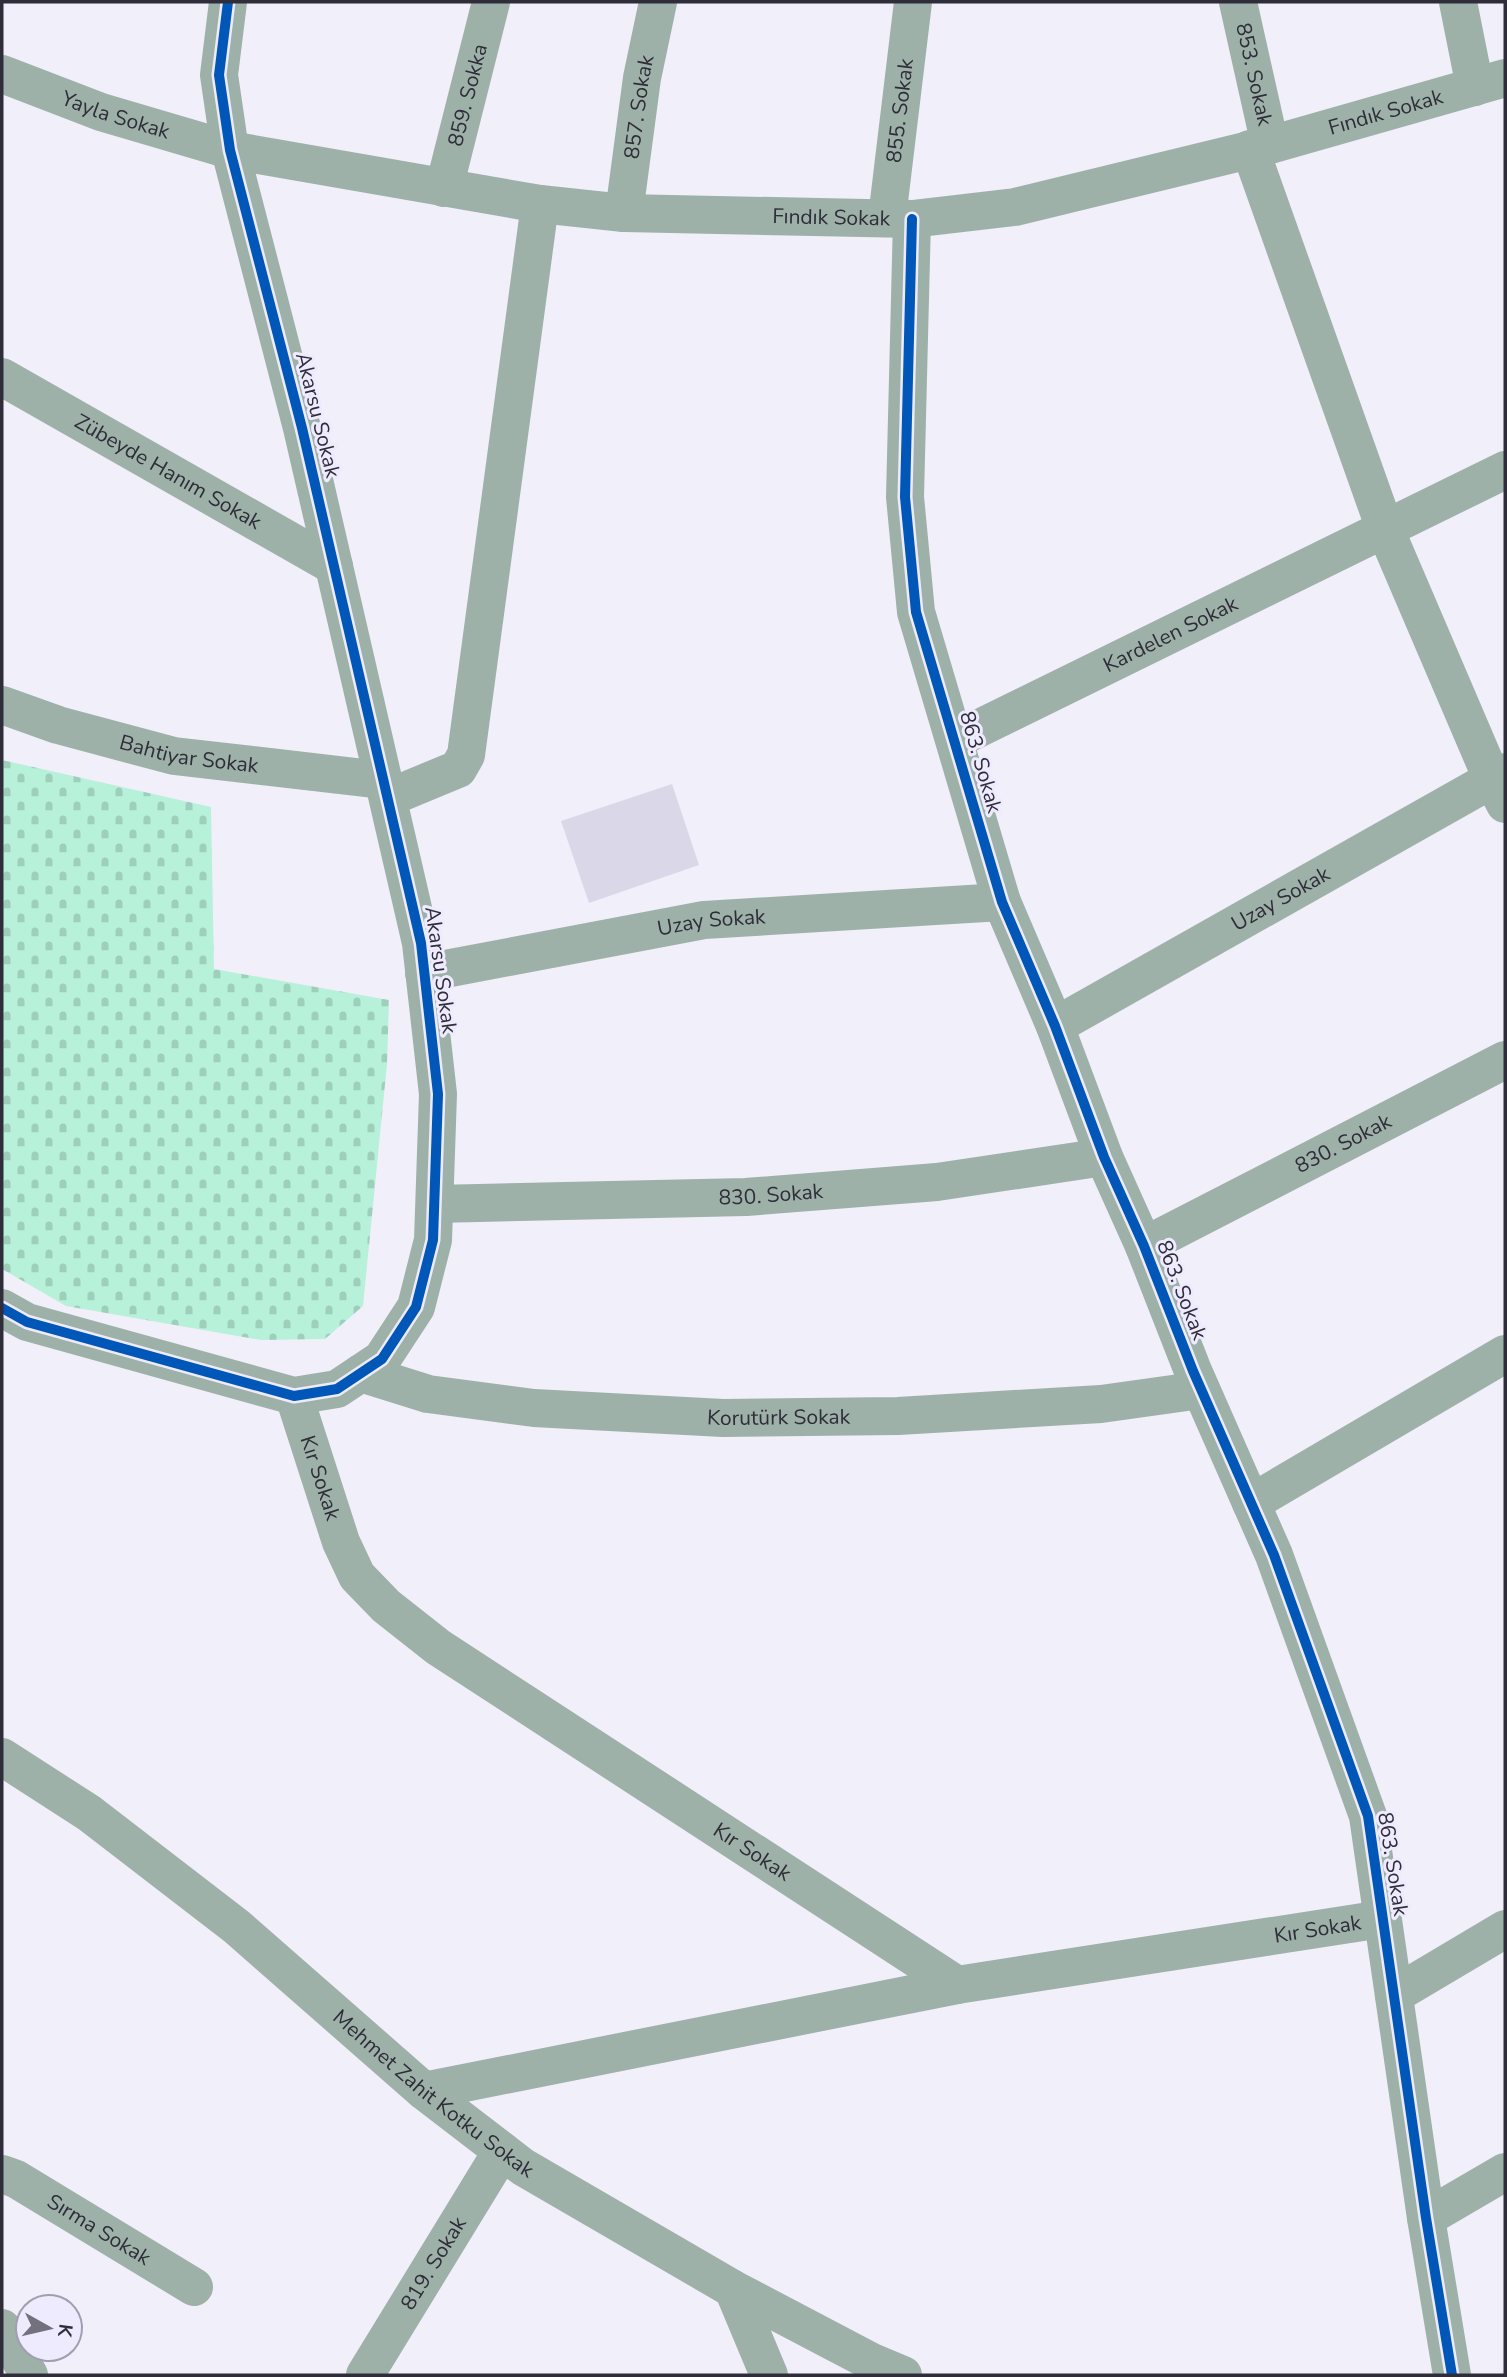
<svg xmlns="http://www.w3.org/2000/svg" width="1507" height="2377" font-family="'Nunito Sans',sans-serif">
  <defs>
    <pattern id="cemetery-stones" width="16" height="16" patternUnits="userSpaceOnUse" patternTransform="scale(1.75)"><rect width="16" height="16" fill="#b7f1d9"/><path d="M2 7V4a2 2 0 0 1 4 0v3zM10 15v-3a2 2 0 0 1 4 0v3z" fill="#9ecfbb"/></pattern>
  </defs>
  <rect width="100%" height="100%" fill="#f1effa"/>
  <path fill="url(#cemetery-stones)" d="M2,760L211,807L214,969L389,1000L387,1064L363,1306L325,1339L261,1340L66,1306L2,1269Z"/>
  <path fill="#dad8e8" d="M672,784L699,865L589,903L561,821Z"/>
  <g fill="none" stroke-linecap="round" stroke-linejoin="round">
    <g stroke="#9eb1a8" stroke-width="38">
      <path id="s1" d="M1238,2L1270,145"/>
      <path d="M1458,2L1475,87"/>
      <path id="s2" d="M2,74L101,112L230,150L540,204L624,213L912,219L1015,207L1270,145L1505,78"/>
      <path d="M1250,149L1385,529L1492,779L1505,804"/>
      <path id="s3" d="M444,188L491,2"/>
      <path id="s4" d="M624,213L642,78L658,2"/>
      <path id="s5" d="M887,218L913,2"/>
      <path d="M912,219L905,497L916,612L1002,902L1055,1026L1104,1157L1144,1246L1193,1371L1274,1555L1368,1816L1426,2218L1452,2375"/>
      <path id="s6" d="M2,377L334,566"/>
      <path id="s7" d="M2,705L58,725L174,756L382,780"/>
      <path id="s8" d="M955,740L1505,470"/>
      <path d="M388,798L458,769L466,755L540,204"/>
      <path id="s9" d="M424,973L704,920L1002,902"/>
      <path id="s10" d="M1055,1026L1505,772"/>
      <path id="s11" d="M435,1204L746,1197L937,1182L1104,1157"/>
      <path id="s12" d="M1144,1246L1505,1060"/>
      <path d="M2,1308L27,1322L294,1396L337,1389L382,1359L416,1307L433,1240L438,1094L421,943L302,428L230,150L219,75L228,2"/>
      <path id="s13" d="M361,1373L428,1394L534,1408L723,1418L898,1416L1101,1404L1201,1390"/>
      <path id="s14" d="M294,1396L341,1542L357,1576L386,1606L438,1647L957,1985L1382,1919"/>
      <path d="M1251,1503L1505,1354"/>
      <path id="s15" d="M2,1757L89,1813L237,1927L424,2091L523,2167L733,2289L872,2362L903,2375"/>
      <path d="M1394,1995L1505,1929"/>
      <path d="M424,2091L957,1985"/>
      <path id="s16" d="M2,2174L16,2179L194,2287"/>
      <path d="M1426,2218L1505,2172"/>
      <path d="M733,2289L769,2375"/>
      <path d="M2,2328L29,2375"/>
      <path id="s17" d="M365,2375L502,2151"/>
    </g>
    <defs>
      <g id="cycleway">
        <path d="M912,219L905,497L916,612L1002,902L1055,1026L1104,1157L1144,1246L1193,1371L1274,1555L1368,1816L1426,2218L1452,2375"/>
        <path d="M2,1308L27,1322L294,1396L337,1389L382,1359L416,1307L433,1240L438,1094L421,943L302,428L230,150L219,75L228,2"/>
      </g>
    </defs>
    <use href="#cycleway" stroke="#eeebfe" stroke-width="15"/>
    <use href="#cycleway" stroke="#0057b8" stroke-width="10"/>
  </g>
  <g text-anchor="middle" stroke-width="6" stroke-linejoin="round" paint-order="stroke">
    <g font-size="21" fill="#2e2d39" stroke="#eeebfe">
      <text dy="7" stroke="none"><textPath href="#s1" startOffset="74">853. Sokak</textPath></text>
      <text dy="7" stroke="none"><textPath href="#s3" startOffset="96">859. Sokka</textPath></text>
      <text dy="7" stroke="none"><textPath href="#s4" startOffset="107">857. Sokak</textPath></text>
      <text dy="7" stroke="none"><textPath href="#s5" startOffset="108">855. Sokak</textPath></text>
      <text dy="7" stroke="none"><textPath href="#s2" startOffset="1414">Fındık Sokak</textPath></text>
      <text dy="7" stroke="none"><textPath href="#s2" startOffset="121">Yayla Sokak</textPath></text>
      <text dy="7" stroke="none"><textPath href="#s2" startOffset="847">Fındık Sokak</textPath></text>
      <text transform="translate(318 415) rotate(76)" y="7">Akarsu Sokak</text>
      <text dy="7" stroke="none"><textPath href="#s6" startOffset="191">Zübeyde Hanım Sokak</textPath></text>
      <text dy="7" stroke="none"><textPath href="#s8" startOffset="240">Kardelen Sokak</textPath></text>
      <text dy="7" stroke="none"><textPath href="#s7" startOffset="194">Bahtiyar Sokak</textPath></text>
      <text transform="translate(981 762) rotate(74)" y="7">863. Sokak</text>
      <text dy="7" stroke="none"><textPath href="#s10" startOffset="259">Uzay Sokak</textPath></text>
      <text dy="7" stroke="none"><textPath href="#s9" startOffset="292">Uzay Sokak</textPath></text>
      <text transform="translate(441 970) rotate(82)" y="7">Akarsu Sokak</text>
      <text dy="7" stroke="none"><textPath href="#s12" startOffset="224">830. Sokak</textPath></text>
      <text dy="7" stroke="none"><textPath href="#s11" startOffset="336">830. Sokak</textPath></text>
      <text transform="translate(1182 1290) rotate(69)" y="7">863. Sokak</text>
      <text dy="7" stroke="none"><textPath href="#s13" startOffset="422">Korutürk Sokak</textPath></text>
      <text dy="7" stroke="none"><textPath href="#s14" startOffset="86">Kır Sokak</textPath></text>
      <text dy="7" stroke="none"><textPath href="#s14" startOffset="674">Kır Sokak</textPath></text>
      <text transform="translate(1393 1864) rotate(81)" y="7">863. Sokak</text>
      <text dy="7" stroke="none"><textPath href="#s14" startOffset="1283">Kır Sokak</textPath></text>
      <text dy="7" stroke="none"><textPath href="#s15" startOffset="548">Mehmet Zahit Kotku Sokak</textPath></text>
      <text dy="7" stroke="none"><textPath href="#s16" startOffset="112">Sırma Sokak</textPath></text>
      <text dy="7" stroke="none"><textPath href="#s17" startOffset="131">819. Sokak</textPath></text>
    </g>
  </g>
  <rect width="1507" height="2377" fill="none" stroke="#2e2d39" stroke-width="7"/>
  <g transform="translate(49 2328) rotate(98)"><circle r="33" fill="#eeebfe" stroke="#a19faf" stroke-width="2"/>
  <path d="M0-5L12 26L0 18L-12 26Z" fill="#72717d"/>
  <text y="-10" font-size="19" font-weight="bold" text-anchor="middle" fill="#2e2d39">K</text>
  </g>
</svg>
